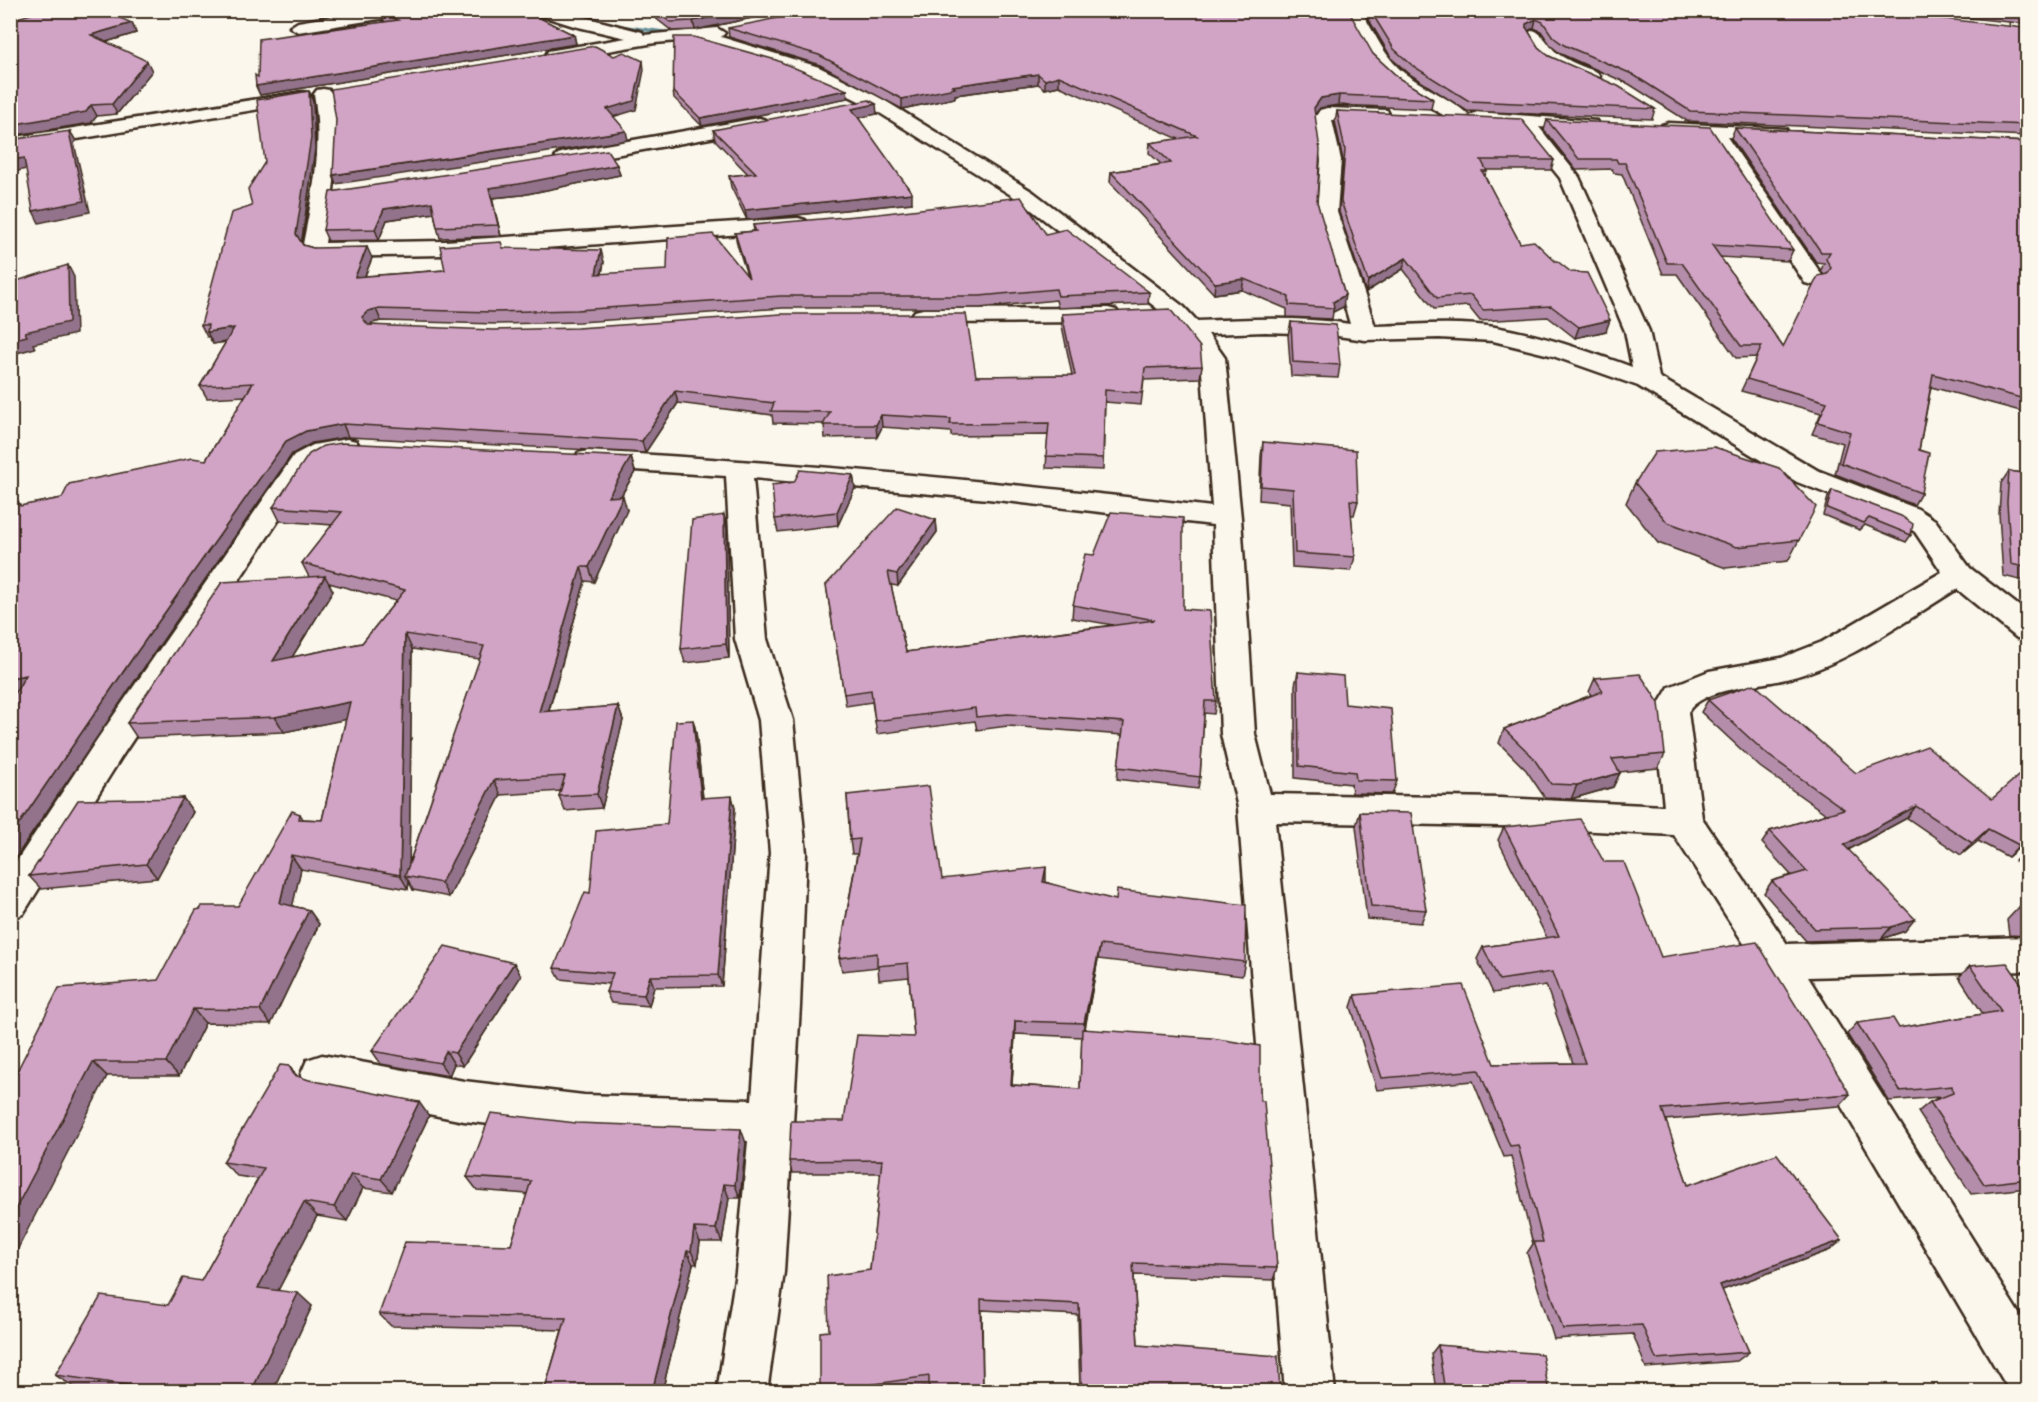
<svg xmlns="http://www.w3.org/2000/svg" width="2038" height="1402" font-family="'Architects Daughter',sans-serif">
  <rect width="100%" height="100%" fill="#fbf7ec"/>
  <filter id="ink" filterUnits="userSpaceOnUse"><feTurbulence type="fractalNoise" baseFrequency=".0167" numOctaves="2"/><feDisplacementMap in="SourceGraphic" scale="12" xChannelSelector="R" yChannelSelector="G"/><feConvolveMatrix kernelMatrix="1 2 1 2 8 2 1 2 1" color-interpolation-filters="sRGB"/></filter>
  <g filter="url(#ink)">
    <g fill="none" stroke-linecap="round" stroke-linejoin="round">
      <path fill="#6b9299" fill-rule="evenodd" d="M617,24L677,32L680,34L677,36L615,27Z"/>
      <defs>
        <g id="street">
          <path d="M10,10H38L36,13L10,19Z"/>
          <path d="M371,10H412L404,15L298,32L290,27L298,22Z"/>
          <path d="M531,10H557L642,32L644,35L717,28L725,33L721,37L819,67L879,97L1033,192L1184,307L1197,321C1248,319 1299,316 1350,324L1317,212L1321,160L1314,119L1320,110L1327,108L1387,110L1389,114L1387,118L1380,120H1332L1341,160L1337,212L1375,326C1414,325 1456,321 1495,327C1542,335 1587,351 1632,367L1625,331L1560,178L1518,126L1477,124L1468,119L1460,123L1453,121C1424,103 1393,87 1371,59C1360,44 1354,26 1343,10H1360C1375,32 1382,54 1403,72C1419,85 1459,103 1469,116L1477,112L1597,121L1599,125L1597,129L1590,131L1539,127L1579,177L1649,331L1659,377L1817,470L1918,509L1935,520L1970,568L2028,613V640L2017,638L1957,589C1903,622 1848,664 1786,679C1759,686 1702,688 1688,712L1702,818L1787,944L2028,937V971L1808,977L2028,1328V1392H2010L1763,973L1674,835L1500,826L1275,822L1335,1392H1285L1238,808L1221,734L1213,525L988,499L753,478L767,639L793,720L806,853L800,1006L784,1272L767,1392H717L736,1272L748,1141L584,1135L464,1121L322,1093L307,1088L301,1074L307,1060L322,1055L464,1081L584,1095L752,1100L770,853L759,720L735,639L726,476L588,467L578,465L575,459L578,453L588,451C796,463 1004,482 1212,507L1201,358L1168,317L1019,200L867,105L807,75L728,48L689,40L655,43L554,60L548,59L546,55L548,51L626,38L574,26L533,13ZM1265,332L1324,334L1365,340L1439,338L1493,341L1550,355L1638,386L1797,482L1898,521L1915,532L1942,572L1822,642L1781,658L1709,671L1669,687L1654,712L1664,806L1500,798L1270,794L1255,734L1241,518L1225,358L1208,334Z"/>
          <path d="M2011,10H2027L2028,53L2022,52L2011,30Z"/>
          <path d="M1533,30C1543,33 1549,46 1557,53C1569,62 1584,67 1597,72L1600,76L1597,80C1572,86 1538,54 1525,35Z"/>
          <path d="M323,89L329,90L332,94C342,144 333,194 325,243L445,241L798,218L805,220L809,224L805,228L798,230L445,255L318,257L310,255L303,244C313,194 323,144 314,94L317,90Z"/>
          <path d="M302,92L308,93L311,97L308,101L10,150V138Z"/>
          <path d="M759,118L766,120L768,124L766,128L565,164L558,162L555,158L558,154L565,152Z"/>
          <path d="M1669,123L1786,129L1788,133L1786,137L1779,139L1727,137L1824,278L1821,283L1813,285L1805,283L1708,136L1662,133L1660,129L1662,125Z"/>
          <path d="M1108,308L1116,310L1120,315L1116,320L1108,322L923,323L915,321L911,316L915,311L923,309Z"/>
          <path d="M347,439L356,441L360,447L356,453L329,458L314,467L122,756L23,914L10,919V871L98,738L294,455L313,445Z"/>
        </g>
      </defs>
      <use href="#street" stroke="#3b2a1e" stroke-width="5"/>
      <use href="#street" fill="#fbf7ec" fill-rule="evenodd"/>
    </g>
    <g fill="#b48daa" stroke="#3b2a1e" stroke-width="1.5" fill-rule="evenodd">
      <path d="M390,10H527V12L574,35L576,44L260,95L256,86L258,77L385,21H384L381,12Z"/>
      <path d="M645,10H790L695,30L672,31Z"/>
      <path d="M1363,10H1691L2024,28L2025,27L2019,23L1910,12L1827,10H2028V136L1687,121L1629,84L1561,54L1551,46L1541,31L1534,28L1528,31L1538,47L1549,56L1655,109L1652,119L1467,111L1411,75L1392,59Z"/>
      <path d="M10,20L132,23L136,33L106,42L152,71L117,114L97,116L91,123Z"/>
      <path d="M728,28L1373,54L1400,79L1433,99L1431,109L1338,105L1320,108L1315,114L1317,202L1343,307L1333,312L1332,319L1287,317V309L1242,290L1214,294L1110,182L1111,172L1161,164L1149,153L1150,143L1179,139L1059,86L1045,89L1038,84L955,95V98L902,109L820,65L729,37Z"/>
      <path d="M847,90L848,98L702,126L674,98L673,91Z"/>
      <path d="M313,102L315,149L302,242L303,245L313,248L372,258L365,276L445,270L503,248L604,262L602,274L747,275L737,244L735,233L754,231L753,225L1046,234L1149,292L1148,304L1058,308L1056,300L980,308H783L580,322L497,324L381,321L372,323L370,325L976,376L1072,375L1062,326V314L1202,366L1200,378L1144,380L1141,405L1105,402L1103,470L1046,468L1048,435L951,436V432L882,427L877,437L825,438L824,424L773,423L772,415L678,403L645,453L348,437L312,443L292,454L141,672L10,866V701L16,692L10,693V489L21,506L62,498L206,460L245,396L207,398L200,386L226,342L213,344L209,337H207L201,325L252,206Z"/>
      <path d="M1337,111L1554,160L1551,170H1486L1485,177L1520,243L1606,331L1575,338L1548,317L1480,321L1468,306L1434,309L1403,269L1366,292L1339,212L1343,160L1335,121Z"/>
      <path d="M877,114L858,117L912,203L747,220L731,187L729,176L748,174L715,140L713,130Z"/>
      <path d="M1547,120L1793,250L1788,261L1720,257L1783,347L1824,275L1821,270L1824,263L1816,262L1731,138L1735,128L2028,142V413L1931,387L1919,450L1921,493L1914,505L1835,474L1843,443L1812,434L1821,413L1741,391L1757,357L1736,358L1677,274H1663L1622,174L1614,173L1612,169L1576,170L1544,130Z"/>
      <path d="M617,165L620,175L522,195L492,198L501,236L440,238L437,227L434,213L387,220L379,240L328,241L323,230Z"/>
      <path d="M1291,322L1340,365L1338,378L1291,376L1288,335Z"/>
      <path d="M1263,442L1358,501L1354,515H1351L1355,557L1351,571L1292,567L1290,503L1259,500L1261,456Z"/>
      <path d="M631,457L635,472L621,496L627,510L594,582L585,581L549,711L618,706L623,720L602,808L565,811L559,796L561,791L501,795L449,897L413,890L409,882L408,889L301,869L292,906L309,910L319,924L271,1024L205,1023L179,1076H107L10,1262V1078L14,1077L158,980L238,906L300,814L303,819L322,820L346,719L284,732L137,738L127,723L309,577L302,563L332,525L280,521L273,507ZM329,583L396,601L362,643L292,657L333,591ZM412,649L480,659L409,864Z"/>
      <path d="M2009,471L2028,474V582L2003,576L1999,514L2001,483Z"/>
      <path d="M853,475L855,488L838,525L778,532L775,519Z"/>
      <path d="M1635,483L1799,540L1788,561L1726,568L1658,543L1626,503Z"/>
      <path d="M1832,490L1911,535L1906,542L1865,525L1860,530L1823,515L1828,497Z"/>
      <path d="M724,515L727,529V539L729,658L685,663L681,649Z"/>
      <path d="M936,520L937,532L898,586L891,585L906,652L1113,625L1072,618L1073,605L1183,609L1216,701L1214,714L1204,713L1200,777L1198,789L1117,779L1122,735L1008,726L977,730L975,721L877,734L872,702L846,706L826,585Z"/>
      <path d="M1298,672L1397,781L1392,794L1352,793L1351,784L1295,778V685Z"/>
      <path d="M1595,678L1665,754L1658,768L1619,772L1620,773L1613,787L1571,799L1545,798L1526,770L1499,743L1504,729L1591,695L1589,692Z"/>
      <path d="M1708,700L1856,773L1992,799L2028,770V840L2008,857L1978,841L1961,855L1907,818L1848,850L1905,931L1881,939L1806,941L1764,893L1772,881L1791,875L1762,843L1770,831L1826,814L1760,767L1701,712Z"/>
      <path d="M693,720L696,732L703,798L735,808L722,986L654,987L649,1006L611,1003L606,992L609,984L560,979L554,968L667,824Z"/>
      <path d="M847,795L942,879L1046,882L1245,962L1242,976L1098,959L1085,1029L1260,1101L1277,1268L1273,1280L1134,1275L1138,1345L1280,1392H1080L1078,1315L982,1310L983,1392H929V1387L893,1392H820L829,1331L870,1270L881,1173H792L789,1161L844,1121L914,1037L909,977L879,980L878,967L842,971L839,958L857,854H852L850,840ZM1015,1034L1082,1037L1080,1089L1012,1085Z"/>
      <path d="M183,798L193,812L157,878L41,889L29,876Z"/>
      <path d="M1360,812L1426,910L1421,923L1367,919L1356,826Z"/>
      <path d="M1504,827L1604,862L1661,957L1850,1094L1839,1106L1665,1120L1688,1185L1842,1240L1830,1250L1722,1290L1749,1352L1737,1361L1646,1368L1633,1334L1554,1339L1527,1253L1533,1244L1511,1156L1504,1157L1473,1081L1377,1090L1351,1007L1355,995L1494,1064L1573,1063L1546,985L1493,993L1477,959L1483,947L1547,938L1498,840Z"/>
      <path d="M2028,847V868L2015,861Z"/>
      <path d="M2028,905V936L2009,935L2007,920L2020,906Z"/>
      <path d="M514,963L521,976L463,1066L454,1064L449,1076L381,1064L372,1051Z"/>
      <path d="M1970,966L2028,993V1188L1971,1194L1918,1112L1930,1102L1940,1097L1889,1101L1847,1034L1857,1023L1899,1028L1983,1014L1959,977Z"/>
      <path d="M289,1066L298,1077L429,1116L392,1192L363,1188L347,1221L317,1216L278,1290L312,1306L272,1392H109L74,1387L55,1375L168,1305L201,1281L258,1179L237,1176L223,1162Z"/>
      <path d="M746,1143L740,1198H729L722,1242H700L697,1264H693L662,1392H544L562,1330L391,1326L379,1314L511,1245L527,1194L477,1190L467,1177Z"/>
      <path d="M1438,1345L1549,1392H1436L1431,1354Z"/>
    </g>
    <g fill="#92738b" stroke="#3b2a1e" stroke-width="1.5">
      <path d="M744,10H790L695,30L693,21Z"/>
      <path d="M1536,19L1534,28L1524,33L1526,24Z"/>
      <path d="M132,23L136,33L96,45L91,35Z"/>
      <path d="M574,35L576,44L260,95L256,86Z"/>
      <path d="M147,61L152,71L117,114L112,104Z"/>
      <path d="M643,61L644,70L636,110L609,118L607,109Z"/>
      <path d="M1038,74V84L955,95V98L902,109V99L952,86Z"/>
      <path d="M1059,76V86L1045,89V80Z"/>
      <path d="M847,90L848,98L702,126L700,118Z"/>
      <path d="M309,91L313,102L315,149L301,245L296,234Z"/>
      <path d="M1339,95L1338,105L1320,108L1312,118L1314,108L1321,98Z"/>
      <path d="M876,104L877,114L853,119L852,109Z"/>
      <path d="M91,105L97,116L91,123L10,136V125Z"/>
      <path d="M70,131L76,141L74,143L90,212L39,223L33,211Z"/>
      <path d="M626,131L628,140L336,184L333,175Z"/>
      <path d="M24,158L30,168L10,173V160Z"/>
      <path d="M617,165L620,175L522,195L492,198L501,236L489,188Z"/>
      <path d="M912,193V203L747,220L745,210Z"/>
      <path d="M432,202L435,213L387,220L379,240L375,229L384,209Z"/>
      <path d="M367,247L372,258L360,288L355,277Z"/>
      <path d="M601,250L604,262L599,286L596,274Z"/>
      <path d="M1406,258L1403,269L1366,292L1368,281Z"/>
      <path d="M68,265L74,277L76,334L33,344L35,348L10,355V340L25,332Z"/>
      <path d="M1244,279L1242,290L1214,294L1215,283Z"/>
      <path d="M1345,295L1343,307L1333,312V302Z"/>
      <path d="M376,309L381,321L372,323L367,329L362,317L368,311Z"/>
      <path d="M1610,320L1606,331L1575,338L1579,327Z"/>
      <path d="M234,328L239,340L213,344L207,332Z"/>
      <path d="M675,391L678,403L645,453L642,441Z"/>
      <path d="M881,415L882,427L877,437L876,425Z"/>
      <path d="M343,424L348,437L312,443L292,454L141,672L10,866V837L132,659L286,441L306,431Z"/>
      <path d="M631,457L635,472L612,511L608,497Z"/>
      <path d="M853,475L855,488L838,525L837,512Z"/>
      <path d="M623,496L627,510L594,582L589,567Z"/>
      <path d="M724,515L727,529V539L729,658L726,644Z"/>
      <path d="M936,520L937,532L898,586L897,574Z"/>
      <path d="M581,567L585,581L544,727L539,712Z"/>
      <path d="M325,576L333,591L281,675L273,661Z"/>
      <path d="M405,634L412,649L409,877L405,876L409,882L408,889L400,875Z"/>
      <path d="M26,675L36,688L10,693V678Z"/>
      <path d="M350,702L358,717L284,732L275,717Z"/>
      <path d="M618,706L623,720L602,808L597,794Z"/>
      <path d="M693,720L696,732L704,810L701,798Z"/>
      <path d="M1620,773L1613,787L1571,799L1577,785Z"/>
      <path d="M494,780L501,795L449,897L441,883Z"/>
      <path d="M732,796L735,808L722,986L718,975Z"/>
      <path d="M183,798L193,812L157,878L146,864Z"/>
      <path d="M1916,806L1907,818L1835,857L1844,845Z"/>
      <path d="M1988,829L1978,841L1961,855L1972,843Z"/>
      <path d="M2028,838V840L2008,857L2019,845Z"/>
      <path d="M291,855L301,869L290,917L280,903Z"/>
      <path d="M1046,867V882L1043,896V882Z"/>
      <path d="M309,910L319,924L271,1024L260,1010Z"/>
      <path d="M1915,919L1905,931L1881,939L1891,927Z"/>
      <path d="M1100,945L1098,959L1083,1037L1084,1023Z"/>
      <path d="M514,963L521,976L463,1066L455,1053Z"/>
      <path d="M650,976L654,987L649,1006L644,995Z"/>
      <path d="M193,1009L205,1023L179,1076L166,1062Z"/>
      <path d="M1015,1021V1034L1011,1098V1085Z"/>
      <path d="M446,1051L454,1064L449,1076L440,1063Z"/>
      <path d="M93,1062L107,1076L11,1262L10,1219Z"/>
      <path d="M419,1102L429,1116L392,1192L381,1179Z"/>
      <path d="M741,1129L746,1143L740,1198L735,1185Z"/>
      <path d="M351,1174L363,1188L347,1221L334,1207Z"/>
      <path d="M724,1184L729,1198L722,1242L716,1229Z"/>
      <path d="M304,1202L317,1216L273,1300L258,1288Z"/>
      <path d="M694,1228L700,1242L697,1264L691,1251Z"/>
      <path d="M1842,1240L1830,1250L1709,1295L1720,1285Z"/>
      <path d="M687,1251L693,1264L662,1392H652Z"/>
      <path d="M298,1293L312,1306L272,1392H251Z"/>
    </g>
    <g fill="#d1a4c6" stroke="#3b2a1e" stroke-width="1.5">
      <path d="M45,10H101L132,23L91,35L147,61L112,104L91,105L86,112L10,125V20Z"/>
      <path d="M390,10H524L574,35L256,86L255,75L258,77L259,39L398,20L381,12Z"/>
      <path d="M655,10H744L693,21L670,22Z"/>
      <path d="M818,10H1348L1373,54L1400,79L1433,99L1339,95L1321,98L1314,108L1320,150L1317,202L1345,295L1333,302L1334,308L1289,305V297L1244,279L1215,283L1111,172L1171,163L1150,143L1197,136L1059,76L1045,80L1038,74L952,86L955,88L902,99L819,55L728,28Z"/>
      <path d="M1370,10H1691L1751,14L1928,17L2024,28L2028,26V125L1690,111L1632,74L1564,45L1553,37L1543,22L1536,19L1526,24V27L1538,47L1549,56L1618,86L1655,109L1469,101L1413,66L1394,49Z"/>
      <path d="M1993,10H2028V16L2024,14Z"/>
      <path d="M674,37H694L776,60L847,90L700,118L673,91Z"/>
      <path d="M595,46L614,56L624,52L643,61L634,101L607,109L626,131L333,175L336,120L331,89Z"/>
      <path d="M309,91L311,138L296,234L303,245L313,248L367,247L355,277L445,270L440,246L501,242L503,248L601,250L596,274L667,270L668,238L713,234L749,278L735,233L756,231L753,225L878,214L1021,197L1046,234L1066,229L1149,292L1058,296L1056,289L980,296H781L577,310L493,312L376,309L368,311L362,317L368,325L493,330L577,328L781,314H966L976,376L1075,375L1062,314L1170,309L1200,347L1202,366L1145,368L1142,393L1105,390L1103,458L1046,456L1049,423L950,424L951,419L881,415L876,425H823L830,412L771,411L774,403L675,391L642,441L343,424L306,431L286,441L132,659L10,837V701L26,675L10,678V491L20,506L62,498L69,484L192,458L206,460L253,383L200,386L234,328L207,332L208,325H201L231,213L252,206L248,189L265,162L257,100Z"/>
      <path d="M869,100L876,104L852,109L912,193L745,210L729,176L756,173L713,130Z"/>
      <path d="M1337,111L1521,119L1554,160H1481L1487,171H1482L1520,243L1534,241L1555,261H1557L1571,272L1587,273L1610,320L1579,327L1551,306L1483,310L1471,295L1437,298L1406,258L1368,281L1341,201L1345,150Z"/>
      <path d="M1547,120L1710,127L1793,250L1712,245L1783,347L1818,276L1827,274L1831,268L1826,259L1830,252H1821L1735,128L2028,142V400L1933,374L1919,450L1929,453L1921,493L1841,463L1850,432L1818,422L1827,402L1747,379L1762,346H1741L1682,263H1667L1625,163H1618L1616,159H1579Z"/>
      <path d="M70,131L69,132L84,201L33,211L24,158L10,160V140Z"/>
      <path d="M607,150L617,165L519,184L489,188L498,225L437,227L432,202L384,209L375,229L323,230L330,192Z"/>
      <path d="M68,265L69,322L25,332L27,336L10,340V283Z"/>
      <path d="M1291,322L1336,325L1340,365L1293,362Z"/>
      <path d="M1263,442L1356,450L1358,501L1350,500L1355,557L1295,553L1293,489L1261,486Z"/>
      <path d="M342,443L631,457L608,497L623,496L589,567H581L539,712L618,706L597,794L559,796L565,776L494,780L441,883L405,876L484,646L405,634L400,875L291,855L280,903L309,910L260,1010L193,1009L166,1062H93L10,1219V1078L14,1077L59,988L158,980L196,910L201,909V906H238L292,811L300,814L299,819L322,820L350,702L275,717L127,723L222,582L325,576L273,661L362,643L405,590L302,563L342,512L273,507L309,454L323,446Z"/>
      <path d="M1714,447L1779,468L1816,507L1799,540L1737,547L1667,522L1635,483L1655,452Z"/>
      <path d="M800,470L853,475L837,512L775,519L772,485L794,482Z"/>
      <path d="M2009,471L2028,474V568L2011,564L2007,502Z"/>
      <path d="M1832,490L1901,516L1913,524L1911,535L1869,518L1864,523L1827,508Z"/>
      <path d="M897,507L936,520L897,574L888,572L906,652L1155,620L1073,605L1085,554L1094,555L1111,512L1183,518V609L1210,611L1216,701H1205L1200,777L1118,767L1124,722L1008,714L976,717L975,708L875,721L871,690L844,694L826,585Z"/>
      <path d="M724,515L726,644L681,649L692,520Z"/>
      <path d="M1298,672L1343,676L1345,704L1391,709L1397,781L1356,780L1355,772L1299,766Z"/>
      <path d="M1640,674L1659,703L1665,754L1612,759L1620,773L1577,785L1551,784L1532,756L1504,729L1603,691L1595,678Z"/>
      <path d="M1754,684L1856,773L1927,746L1992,799L2026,769L2028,770V838L2019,845L1988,829L1972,843L1916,806L1844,845L1915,919L1891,927L1815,929L1772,881L1807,871L1770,831L1844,809L1768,755L1708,700Z"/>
      <path d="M693,720L701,798L732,796L718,975L650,976L644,995L606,992L613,973L554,968L585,892L590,893L596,831L667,824L676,721Z"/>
      <path d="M929,786L942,879L1046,867L1043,882L1116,900L1117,890L1246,905L1245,962L1100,945L1084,1023L1015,1021L1011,1085L1080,1089L1082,1029L1212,1038L1260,1046V1101H1264L1277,1268L1133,1263L1138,1345L1278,1356L1280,1392H1082L1079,1304L981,1299L983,1392H929V1376L820,1392V1332L829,1331L827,1276L870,1270L882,1160L789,1161L791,1121H844L857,1035L914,1037L908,963L877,966V953L839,958L860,839L850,840L847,795Z"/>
      <path d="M183,798L146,864L29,876L78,800Z"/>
      <path d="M1360,812L1411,813L1426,910L1371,906Z"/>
      <path d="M1580,819L1604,862H1624L1661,957L1757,942L1850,1094L1662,1109L1688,1185L1777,1154L1842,1240L1720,1285L1749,1352L1656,1359L1642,1325L1563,1329L1534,1242H1543L1518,1145L1510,1146L1479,1070L1382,1078L1355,995L1463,985L1494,1064L1585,1063L1552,972L1499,980L1483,947L1559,936L1504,827Z"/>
      <path d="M2028,905V922H2022L2020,906Z"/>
      <path d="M445,946L514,963L455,1053L446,1051L440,1063L372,1051Z"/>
      <path d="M2007,963L2028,993V1179L1984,1184L1930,1102L1953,1093L1952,1086L1900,1091L1857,1023L1893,1018L1899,1028L2001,1011L1970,966Z"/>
      <path d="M280,1065L289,1066L294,1075L309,1080L419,1102L381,1179L351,1174L334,1207L304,1202L258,1288L298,1293L251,1392H163V1390L55,1375L101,1296L168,1305L183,1278L201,1281L264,1168L223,1162Z"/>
      <path d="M491,1113L576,1123L741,1129L735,1185L724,1184L716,1229L694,1228L691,1251H687L652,1392H544L566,1318L379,1314L405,1242L511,1245L531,1181L467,1177Z"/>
      <path d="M1438,1345L1542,1354L1549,1392H1445Z"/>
    </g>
  </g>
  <rect width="2038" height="1402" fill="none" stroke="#fbf7ec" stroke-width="36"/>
  <rect x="18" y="18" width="2002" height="1366" fill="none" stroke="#3b2a1e" stroke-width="2" filter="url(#ink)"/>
</svg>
